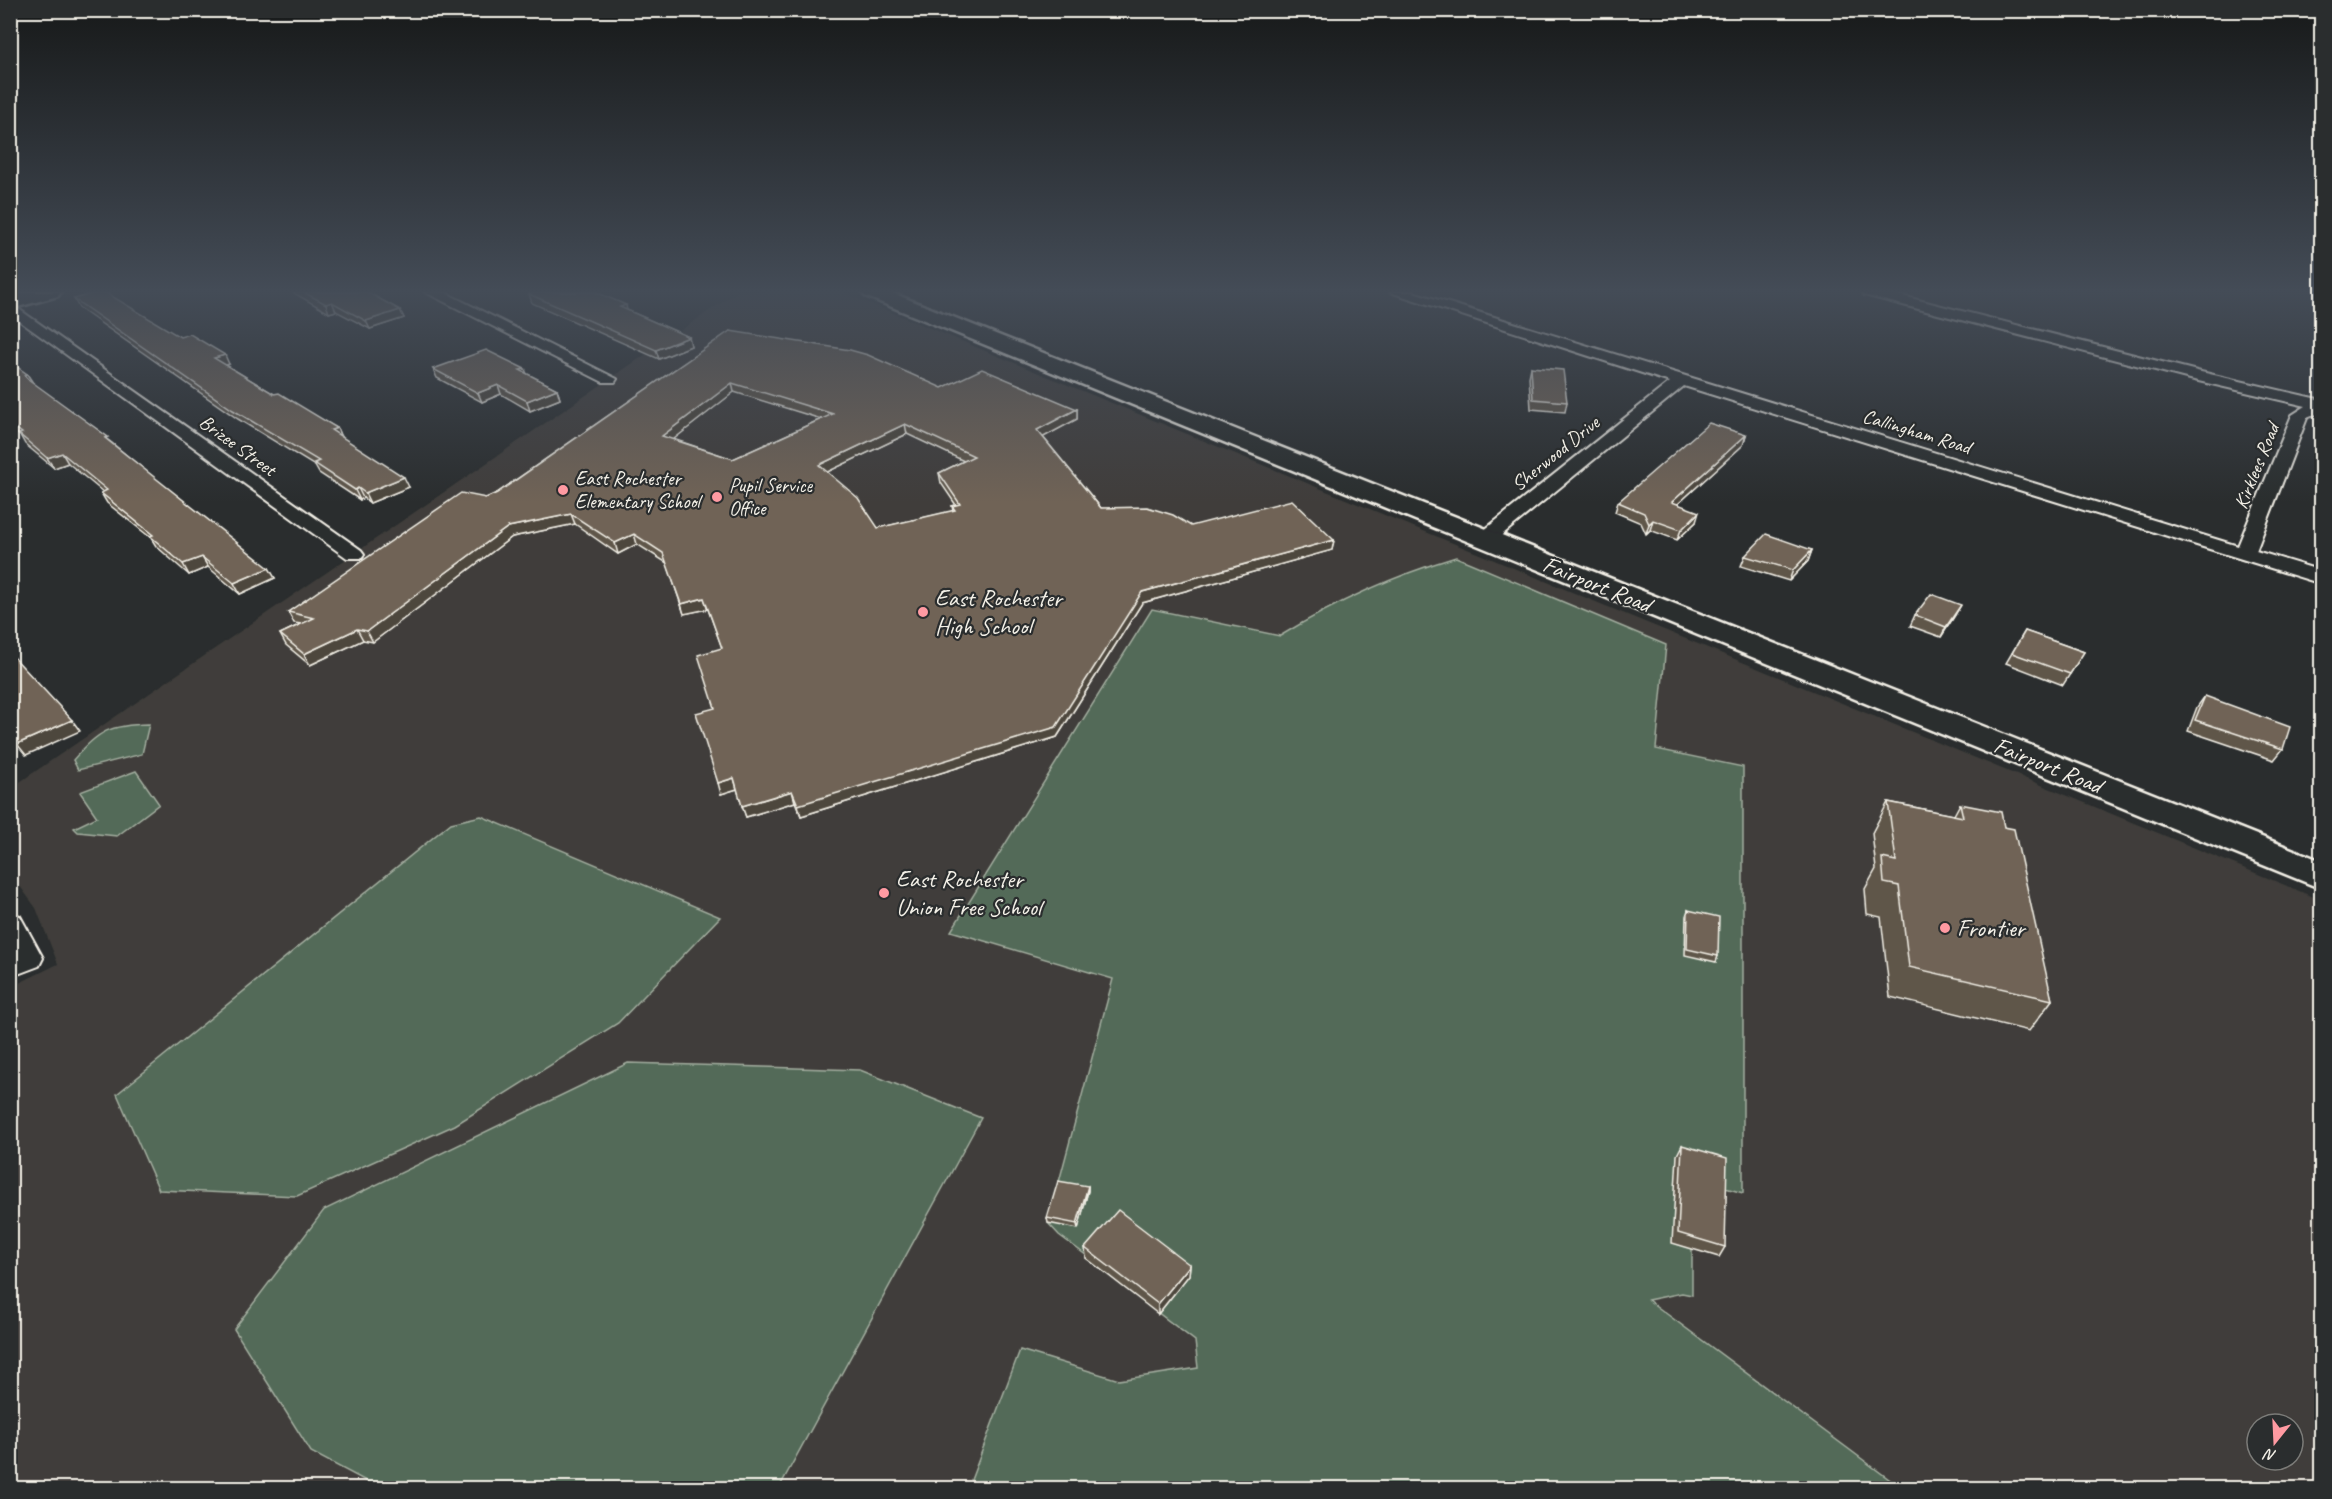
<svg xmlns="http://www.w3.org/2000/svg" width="2332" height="1499" font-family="Caveat,sans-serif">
  <rect width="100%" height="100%" fill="#2a2d2e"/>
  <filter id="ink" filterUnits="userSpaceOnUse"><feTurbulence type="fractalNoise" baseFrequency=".0167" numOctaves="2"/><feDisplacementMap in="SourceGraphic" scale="12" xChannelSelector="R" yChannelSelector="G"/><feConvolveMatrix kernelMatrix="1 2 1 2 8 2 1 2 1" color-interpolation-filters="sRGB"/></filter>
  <g filter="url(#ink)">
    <path fill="#3f3e3a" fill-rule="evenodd" d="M737,292H842L2321,900V1488H11V987L58,964L36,908L11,874V788ZM2257,1424H2293V1460H2257Z"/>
    <g fill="#536b59" stroke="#a4aea0" stroke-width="1.5">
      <path d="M1456,557L1666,645L1656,749L1743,767V1193L1722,1187L1692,1249V1295L1682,1293L1648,1300L1901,1488H968L1020,1350L1119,1380L1198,1368L1195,1341L1086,1258L1087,1256L1059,1235L1048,1223L1113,979L951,931L1152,609L1280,636C1334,603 1396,575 1456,557Z"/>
      <path d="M149,724L142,754L78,770L73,760C99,730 110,725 149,724Z"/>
      <path d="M136,771L159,804L117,836L78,832L74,828L97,817L80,792Z"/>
      <path d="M481,816L720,917L618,1023L455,1125L297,1196L159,1190L117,1094L451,823Z"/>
      <path d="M628,1063L860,1070L981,1118L779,1488H379L311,1452L234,1329L324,1210Z"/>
    </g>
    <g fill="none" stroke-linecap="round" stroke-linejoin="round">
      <defs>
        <g id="street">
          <path d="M425,292H444L617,379L615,382H603Z"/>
          <path d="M1390,292H1413L2238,546L2292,415L2306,406L2194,380L1864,295L1862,292H1887L2201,372L2322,400V412L2307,418L2256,551L2322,571V584L1684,386L1492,543H1478L1475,539L1478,535L1670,382Z"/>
          <path d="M10,303L361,550L364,554L361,558H347L10,314Z"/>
          <path d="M10,913L20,916L43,958L39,966L10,977Z"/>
        </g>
        <path id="secondary" d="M27,292H61L58,296L10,309V297Z"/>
        <path id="primary" d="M862,292H890L2322,861V889L865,296Z"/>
      </defs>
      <use href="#street" stroke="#f4f1e8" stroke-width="4"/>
      <use href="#secondary" stroke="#f4f1e8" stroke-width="5"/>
      <use href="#primary" stroke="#f4f1e8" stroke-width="5"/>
      <use href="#street" fill="#2a2d2e" fill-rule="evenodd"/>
      <use href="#secondary" fill="#2a2d2e" fill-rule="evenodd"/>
      <use href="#primary" fill="#2a2d2e" fill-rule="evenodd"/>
    </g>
    <g fill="#5f564a" stroke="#f4f1e8" stroke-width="1.5" fill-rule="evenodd">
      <path d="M292,292H367L400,310L404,318L370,329L336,311L329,313Z"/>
      <path d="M529,294L626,305L627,310L689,337L691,346L659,359L532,303Z"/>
      <path d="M74,299L180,337L229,364L226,365L274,394L337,428L341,437L409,487L370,503L363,498L360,500L319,473L315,466L238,419L79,308Z"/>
      <path d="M730,331L942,388L1077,409V419L1043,437L1101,508L1191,526L1334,540L1332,550L1142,603L1057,737L801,816L795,802L746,817L737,789L721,794L715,708L722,648L708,609L684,614L667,563L637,544L618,554L575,524L512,537L373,642L363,640L310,665L286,645L280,634L301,624L294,623L288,612L486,498L497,493ZM734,392L821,419L733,459L673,439ZM907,434L964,461L939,473L941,483L956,505L952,506L953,511L878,528L827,472Z"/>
      <path d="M10,362L27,374L33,383L112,443L275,578L240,594L208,567L189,575L156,546L151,538L107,503L101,493L103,492L68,463L54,468L25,444L21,437L10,428Z"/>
      <path d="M1531,367L1567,402L1565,412L1531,409L1529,377Z"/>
      <path d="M433,369H525L527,374L557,389L560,399L530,411L501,394L482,402L437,378Z"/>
      <path d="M1746,435L1743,445L1678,504L1696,522L1677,540L1650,530L1646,534L1641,523L1615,512L1618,502Z"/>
      <path d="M1812,550L1808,561L1789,581L1741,566L1745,556Z"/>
      <path d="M1915,615H1955L1941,637L1910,626Z"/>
      <path d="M2025,631L2084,652L2063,685L2006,663Z"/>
      <path d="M2205,696L2283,749L2274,760L2188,731L2197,707Z"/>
      <path d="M1888,802L1954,815L1960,804L2004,827L2052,1000L2029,1031L1890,997L1881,917L1867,914L1865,889L1876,869L1872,833Z"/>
      <path d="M1688,910L1718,956L1716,962L1685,955L1686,916Z"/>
      <path d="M1682,1145L1725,1247L1719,1257L1672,1243L1677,1155Z"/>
      <path d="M1088,1186V1191L1078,1229L1048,1223L1047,1218Z"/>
      <path d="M1085,1248L1190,1265L1189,1275L1158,1314L1086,1258Z"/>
    </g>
    <g fill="#4e463c" stroke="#f4f1e8" stroke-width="1.5">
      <path d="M332,302L336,311L329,313L326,304Z"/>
      <path d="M400,310L404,318L370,329L366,321Z"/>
      <path d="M689,337L691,346L659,359L656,350Z"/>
      <path d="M225,355L229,364L219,368L214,358Z"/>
      <path d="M27,374L33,383L30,384L24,375Z"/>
      <path d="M732,383L734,392L665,446L662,436Z"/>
      <path d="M498,385L501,394L482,402L478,393Z"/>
      <path d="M557,389L560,399L530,411L527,401Z"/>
      <path d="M1077,409V419L1038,440L1037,430Z"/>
      <path d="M905,424L907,434L821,475L819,465Z"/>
      <path d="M337,428L341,438L331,430Z"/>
      <path d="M1746,435L1743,445L1669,512L1672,502Z"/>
      <path d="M62,453L68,463L54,468L47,458Z"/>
      <path d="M404,477L409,487L370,503L365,493Z"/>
      <path d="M358,488L363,498L360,500L355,490Z"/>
      <path d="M1699,512L1696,522L1677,540L1681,530Z"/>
      <path d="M571,514L575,524L512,537L373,642L367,631L508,527Z"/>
      <path d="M1653,520L1650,530L1646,534L1649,524Z"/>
      <path d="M634,534L637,544L618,554L615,543Z"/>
      <path d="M1334,540L1332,550L1142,603L1057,737L801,816L798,805L1142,592Z"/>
      <path d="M1812,550L1808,561L1789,581L1793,570Z"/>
      <path d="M202,557L208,567L189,575L183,564Z"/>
      <path d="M269,568L275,578L240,594L234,583Z"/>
      <path d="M704,598L708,609L684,614L681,604Z"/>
      <path d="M1961,605L1955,615L1941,637L1946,627Z"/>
      <path d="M357,629L363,640L310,665L304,654Z"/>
      <path d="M72,720L80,731L26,755L17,744Z"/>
      <path d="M734,778L737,789L721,794L718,783Z"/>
      <path d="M792,791L795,802L746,817L742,806Z"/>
      <path d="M1088,1186V1191L1078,1229L1077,1224Z"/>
      <path d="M1190,1265L1189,1275L1158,1314V1304Z"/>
    </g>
    <g fill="#6f6456" stroke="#f4f1e8" stroke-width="1.5" fill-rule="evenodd">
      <path d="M97,292H105L180,337L190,334L225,355L214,358L274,394L279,393L337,428L331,430L404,477L365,493L358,488L355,490L314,463L319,461L233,410L74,299Z"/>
      <path d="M303,292H367L400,310L366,321L332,302L326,304Z"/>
      <path d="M535,292H596L626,305L620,307L689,337L656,350L529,294Z"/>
      <path d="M730,331L850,350L868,355L942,388L982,369L1077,409L1037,430L1101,508L1147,507L1173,515L1191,526L1292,500L1334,540L1142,592L1056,727L798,805L792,791L742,806L734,778L718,783L696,713L715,708L698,655L722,648L704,598L681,604L663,553L634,534L615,543L571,514L508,527L367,631L357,629L304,654L280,634L314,618L288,612L461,493L486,498L497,493ZM732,383L833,414L733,459L662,436ZM905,424L974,456L939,473L960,504L952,506L955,510L878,528L858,498L819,465Z"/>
      <path d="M486,350L525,369L520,370L557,389L527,401L498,385L478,393L433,369Z"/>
      <path d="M10,362L27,374L24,375L28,379L108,437L105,438L269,568L234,583L202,557L183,564L150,536L153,535L101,493L107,490L62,453L47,458L19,434L22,433L10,424Z"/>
      <path d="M1531,367L1563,370L1567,402L1533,399Z"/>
      <path d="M1709,423L1746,435L1672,502L1699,512L1681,530L1653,520L1649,524L1644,513L1618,502Z"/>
      <path d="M1766,534L1812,550L1793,570L1745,556Z"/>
      <path d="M1931,594L1961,605L1946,627L1915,615Z"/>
      <path d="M2025,631L2084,652L2070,674L2012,653Z"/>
      <path d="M10,653L72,720L17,744L10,737Z"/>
      <path d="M2205,696L2290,727L2283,749L2195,720Z"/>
      <path d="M1888,802L1963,817L1960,804L2001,812L2004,827L2014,829L2052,1000L1909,967L1899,886L1884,883L1882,858L1896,861Z"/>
      <path d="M1688,910L1719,917L1718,956L1687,949Z"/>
      <path d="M1682,1145L1727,1158L1725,1247L1678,1233Z"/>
      <path d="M1058,1181L1088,1186L1077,1224L1047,1218Z"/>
      <path d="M1118,1210L1190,1265L1158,1304L1085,1248Z"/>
    </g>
  </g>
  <linearGradient id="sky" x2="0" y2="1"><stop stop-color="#171919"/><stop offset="0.58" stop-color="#444c57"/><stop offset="1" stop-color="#444c57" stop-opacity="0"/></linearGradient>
  <rect width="2332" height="502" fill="url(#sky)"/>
  <g fill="#ff9aa2" stroke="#2a2d2e" stroke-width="2">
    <circle cx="563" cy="490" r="6"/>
    <circle cx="717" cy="497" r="6"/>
    <circle cx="923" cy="612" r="6"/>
    <circle cx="884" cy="893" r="6"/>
    <circle cx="1945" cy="928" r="6"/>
  </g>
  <g text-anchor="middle" stroke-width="4.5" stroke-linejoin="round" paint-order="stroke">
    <g font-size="20" fill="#f4f1e8" stroke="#2a2d2e">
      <text transform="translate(1917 431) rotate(17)" y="7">Callingham Road</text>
      <text transform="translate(238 445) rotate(36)" y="7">Brizee Street</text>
      <text transform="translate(1555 453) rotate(-39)" y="7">Sherwood Drive</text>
      <text transform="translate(2256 466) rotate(-68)" y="7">Kirklees Road</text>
    </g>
    <g font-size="20" fill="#f4f1e8" stroke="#2a2d2e" text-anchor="start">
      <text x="575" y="485">East Rochester<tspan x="575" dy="23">Elementary School</tspan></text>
      <text x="729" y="492">Pupil Service<tspan x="729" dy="23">Office</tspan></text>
    </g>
    <g font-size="24" fill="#f4f1e8" stroke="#2a2d2e">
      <text transform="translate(1597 584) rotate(22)" y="8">Fairport Road</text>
      <text transform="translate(2048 765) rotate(22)" y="8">Fairport Road</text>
    </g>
    <g font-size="24" fill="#f4f1e8" stroke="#2a2d2e" text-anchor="start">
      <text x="935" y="606">East Rochester<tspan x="935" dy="28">High School</tspan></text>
      <text x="896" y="887">East Rochester<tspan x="896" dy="28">Union Free School</tspan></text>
      <text x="1957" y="936">Frontier</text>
    </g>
  </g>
  <rect width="2332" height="1499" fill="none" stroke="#2a2d2e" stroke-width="36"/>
  <rect x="18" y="18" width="2296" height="1463" fill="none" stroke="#f4f1e8" stroke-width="2" filter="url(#ink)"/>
  <g transform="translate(2275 1442) rotate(198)"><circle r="28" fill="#2a2d2e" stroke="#7b7b78" stroke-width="1.5"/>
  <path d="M0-4.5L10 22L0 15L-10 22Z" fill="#ff9aa2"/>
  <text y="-9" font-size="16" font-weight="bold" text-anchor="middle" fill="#f4f1e8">N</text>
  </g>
</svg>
